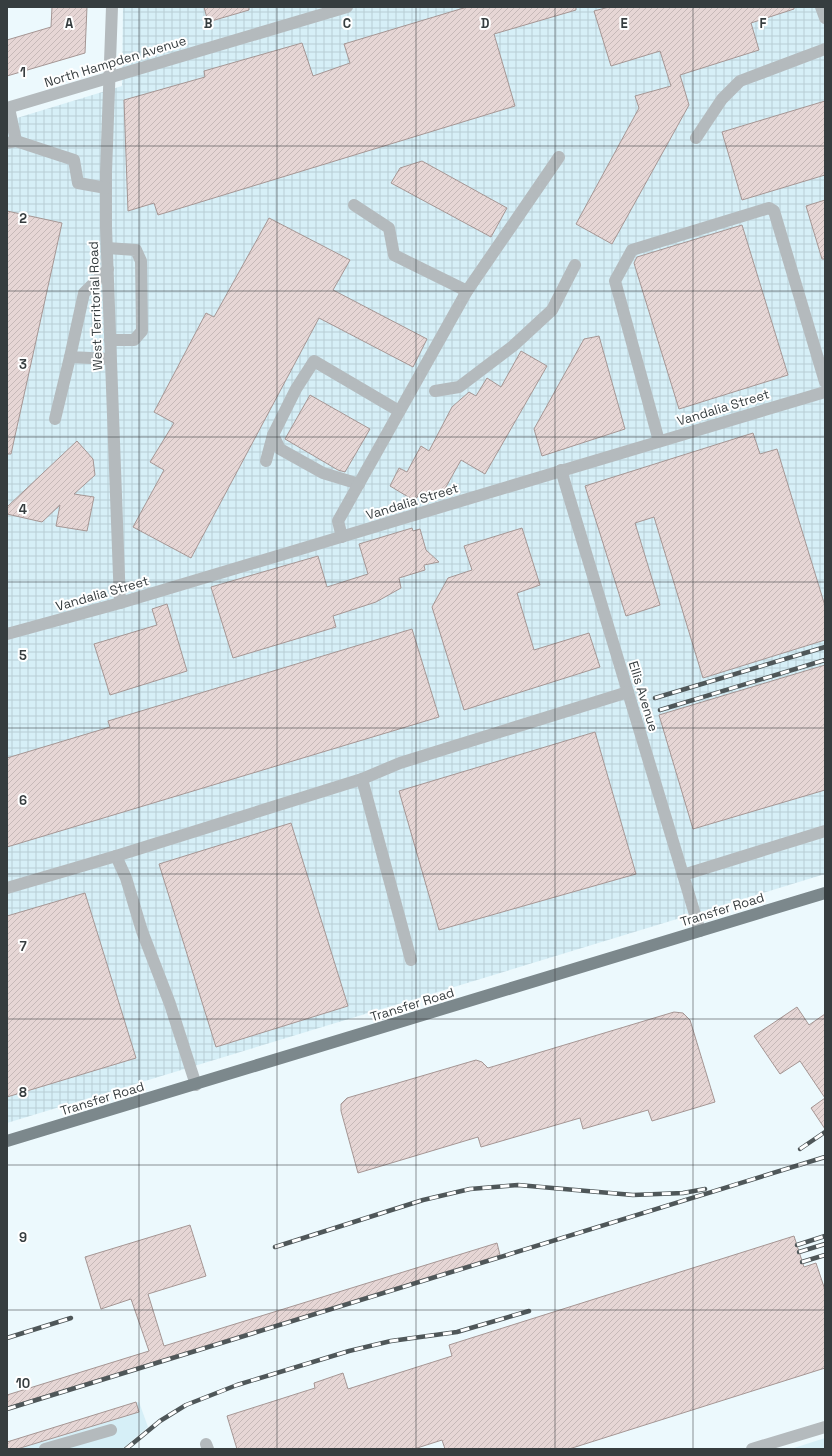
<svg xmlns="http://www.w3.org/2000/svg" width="832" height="1456" font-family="'Space Grotesk',sans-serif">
  <defs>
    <pattern id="industrial-grid" width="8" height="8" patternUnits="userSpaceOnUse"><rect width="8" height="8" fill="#d6eff7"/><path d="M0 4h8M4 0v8" fill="none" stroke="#b8ced5"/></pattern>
    <pattern id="building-hatch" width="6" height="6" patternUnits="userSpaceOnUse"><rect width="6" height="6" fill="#e6d6d5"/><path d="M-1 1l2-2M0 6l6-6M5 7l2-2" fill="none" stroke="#c6b9b8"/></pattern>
  </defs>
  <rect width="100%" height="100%" fill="#ecf9fd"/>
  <g fill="#d6eff7">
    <path d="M139,1402L148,1427L122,1449H7V1444Z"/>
    <path d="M825,1438V1449H791Z"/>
  </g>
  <path fill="url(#industrial-grid)" d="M123,7H825V874L7,1123V121L122,86Z"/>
  <g fill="url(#building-hatch)" stroke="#a59694">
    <path d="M52,7H87L85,53L7,76V40L51,27Z"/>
    <path d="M204,7H249V10L208,22Z"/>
    <path d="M467,7H576V10L494,34L515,106L158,215L154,203L128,211L124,100L205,77L204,71L302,43L313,76L350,63L344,44Z"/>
    <path d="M609,7H794V9L751,23L759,50L680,75L689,105L612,244L576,224L639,108L635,96L671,86L660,51L611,66L594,11Z"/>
    <path d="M825,101V175L742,200L722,132Z"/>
    <path d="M422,161L507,208L491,237L391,183L400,168Z"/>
    <path d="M825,200V259H822L806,206Z"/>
    <path d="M7,211L62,223L11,454H7Z"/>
    <path d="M269,218L350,260L333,290L427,339L413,367L319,318L191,558L133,527L164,470L150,462L174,423L154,412L206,313L214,317Z"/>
    <path d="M742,225L788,375L679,409L634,263L637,257Z"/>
    <path d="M599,336L625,429L542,456L534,429L584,339Z"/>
    <path d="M521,351L547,366L485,474L461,460L442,494L436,492L431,499L420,492L415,501L390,486L399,468L407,472L421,446L429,451L452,407L469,392L476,396L487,378L501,387Z"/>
    <path d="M310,395L370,429L345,472L338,470L285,439Z"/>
    <path d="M753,433L760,454L777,449L825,606V640L703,678L654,517L635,523L660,605L626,616L585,486Z"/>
    <path d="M77,441L93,459L95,475L74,494L94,497L87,531L56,526L60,505L42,522L7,514V507Z"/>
    <path d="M412,528L413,531L420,529L426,550L439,562L424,565L425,570L399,578L401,588L376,602L333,616L336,627L233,658L211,587L318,556L327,587L368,574L359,544Z"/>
    <path d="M522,528L540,585L517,593L534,650L589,633L600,667L464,710L432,607L448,578L472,570L464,546Z"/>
    <path d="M167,604L187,671L110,695L94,644L157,625L152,609Z"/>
    <path d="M412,629L439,717L7,847V758L110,727L108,721Z"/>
    <path d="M825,665V790L693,829L659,715Z"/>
    <path d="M595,732L636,874L439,930L399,791Z"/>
    <path d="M291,823L348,1006L216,1047L159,864Z"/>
    <path d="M85,893L136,1058L7,1097V916Z"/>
    <path d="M797,1007L809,1025L825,1014V1098L800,1061L780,1074L754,1036Z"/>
    <path d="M674,1012L683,1013L690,1020L715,1102L652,1121L648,1110L583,1129L580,1118L481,1147L478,1137L358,1173L341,1111V1104L347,1098L476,1060L482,1062L488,1068Z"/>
    <path d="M825,1098V1129L811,1108Z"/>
    <path d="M190,1225L206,1276L148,1294L164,1346L497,1243L500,1255L7,1407V1395L149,1351L131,1299L101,1309L85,1257Z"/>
    <path d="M794,1236L804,1267L816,1263L825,1290V1368L569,1449H445L442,1440L414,1449H237L227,1416L315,1388L314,1383L343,1373L348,1389L452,1356L449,1345Z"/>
    <path d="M136,1402L139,1412L17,1449H7V1442Z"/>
  </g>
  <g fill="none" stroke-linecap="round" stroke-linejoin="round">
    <g stroke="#b4babd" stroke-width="12">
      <path d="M112,7L106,172V227L120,603"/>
      <path d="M821,7L825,18"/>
      <path d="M7,108L347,7"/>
      <path d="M9,108L16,141"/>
      <path d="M696,138L722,99L740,81L825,49"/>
      <path d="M7,143L16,141L74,160L78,183L106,188"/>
      <path d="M354,205L389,228L394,255L467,291"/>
      <path d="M107,248L136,250L141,261L142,331L134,340H110"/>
      <path d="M108,269L84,293L70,357L110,359"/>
      <path d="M435,391L459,387L513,346L552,310L575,265"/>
      <path d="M55,419L70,357"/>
      <path d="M659,441L615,281L632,250L769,208L774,211L825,382"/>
      <path d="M266,461L273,435"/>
      <path d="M561,470L700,931"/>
      <path d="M359,484L323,473L280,449L273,435L296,389L314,361L399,411"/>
      <path d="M342,537L338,521L467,291L559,157"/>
      <path d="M7,634L120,603L825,392"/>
      <path d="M362,779L411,960"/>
      <path d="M116,856L126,878L142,931L170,1004L196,1085"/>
      <path d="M683,875L825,831"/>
      <path d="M7,888L116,856L362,779L400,763L628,692"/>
      <path d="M206,1444L208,1449"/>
      <path d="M45,1449L111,1430"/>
      <path d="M752,1449L825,1427"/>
    </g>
    <path stroke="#7c888c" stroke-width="12" d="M7,1141L825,893"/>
    <defs>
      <g id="rail">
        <path d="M655,698L825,647"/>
        <path d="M660,710L825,660"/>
        <path d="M800,1149L825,1132"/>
        <path d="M797,1245L825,1236"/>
        <path d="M275,1247L423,1200L470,1189L518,1185L633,1195L683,1193L705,1189"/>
        <path d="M799,1252L825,1244"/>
        <path d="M802,1262L825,1255"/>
        <path d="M7,1338L71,1318"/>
        <path d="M7,1409L825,1157"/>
        <path d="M126,1449L160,1421L186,1405L237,1385L349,1351L391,1341L457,1332L529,1311"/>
      </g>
    </defs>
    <use href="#rail" stroke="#4f5759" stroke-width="4.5"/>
    <use href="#rail" stroke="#fff" stroke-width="3" stroke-dasharray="9" stroke-linecap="butt"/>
  </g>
  <path fill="none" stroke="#363d3f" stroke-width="1" stroke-opacity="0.55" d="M139,7V1449M277,7V1449M416,7V1449M555,7V1449M693,7V1449M7,146H825M7,291H825M7,437H825M7,582H825M7,728H825M7,874H825M7,1019H825M7,1165H825M7,1310H825"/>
  <g text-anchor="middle" stroke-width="4" stroke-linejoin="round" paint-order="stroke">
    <g font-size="13" fill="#363d3f" stroke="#fff">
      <text transform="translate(115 61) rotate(-17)" y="5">North Hampden Avenue</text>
      <text transform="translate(95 306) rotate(-92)" y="5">West Territorial Road</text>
      <text transform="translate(723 407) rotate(-17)" y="5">Vandalia Street</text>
      <text transform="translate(412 501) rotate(-17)" y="5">Vandalia Street</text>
      <text transform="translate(102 593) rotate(-16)" y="5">Vandalia Street</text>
      <text transform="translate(644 696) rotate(73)" y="5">Ellis Avenue</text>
      <text transform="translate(722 909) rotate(-17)" y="5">Transfer Road</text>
      <text transform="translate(412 1004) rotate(-17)" y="5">Transfer Road</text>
      <text transform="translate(102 1098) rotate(-17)" y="5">Transfer Road</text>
    </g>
  </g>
  <g font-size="13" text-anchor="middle" font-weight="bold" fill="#363d3f" stroke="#fff" stroke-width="4" stroke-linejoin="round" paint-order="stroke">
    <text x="69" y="28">A</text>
    <text x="208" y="28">B</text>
    <text x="347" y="28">C</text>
    <text x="485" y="28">D</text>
    <text x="624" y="28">E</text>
    <text x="763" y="28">F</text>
    <text x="23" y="77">1</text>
    <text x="23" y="223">2</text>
    <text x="23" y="369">3</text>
    <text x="23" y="514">4</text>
    <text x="23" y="660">5</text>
    <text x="23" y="805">6</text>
    <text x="23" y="951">7</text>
    <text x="23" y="1097">8</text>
    <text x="23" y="1242">9</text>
    <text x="23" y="1388">10</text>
  </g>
  <rect width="832" height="1456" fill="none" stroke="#363d3f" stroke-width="16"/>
</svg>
